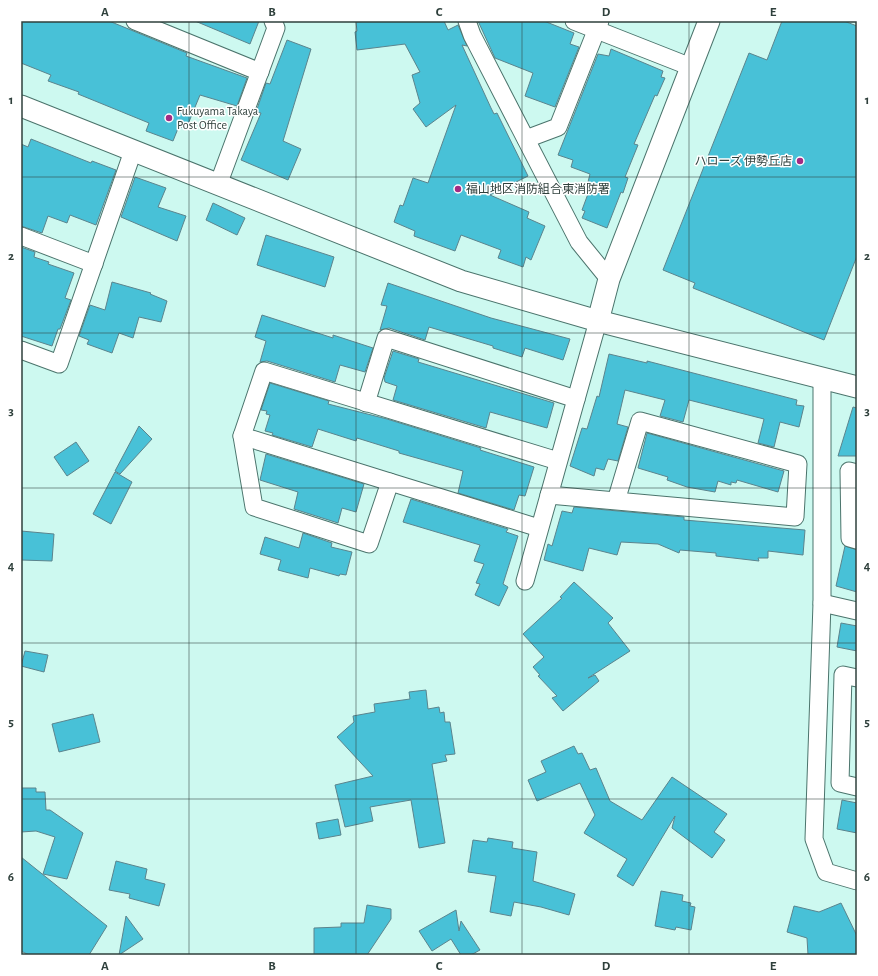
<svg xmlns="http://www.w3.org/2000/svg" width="878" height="976" font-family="'Alegreya Sans','Noto Sans JP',sans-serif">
  <rect width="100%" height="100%" fill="#cdf9f0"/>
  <g fill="#48c1d7" stroke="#5b848d">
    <path d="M21,21H109L187,53L186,56L247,78L237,106L200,95L186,129L179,126L173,141L146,131L149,123L78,94L79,92L48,81L51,75L21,63Z"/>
    <path d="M195,21H259L250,44Z"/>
    <path d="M366,21H444L448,30L458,25L467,46L462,45L491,108L494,114L497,113L528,176L490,195L529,212L527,218L545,226L531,260L526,257L523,267L498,258L501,250L461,235L455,251L414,236L415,231L394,222L400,205L403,206L413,178L428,183L456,105L426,127L413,109L420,103L412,75L420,72L405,44L357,50L355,32L357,31L356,22Z"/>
    <path d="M478,21H544L574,33L570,44L579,47L555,107L525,96L533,73L495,58Z"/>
    <path d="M782,21H844L857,26V256L824,340L693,288L695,283L663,270L749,53L767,60Z"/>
    <path d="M287,40L311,49L283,141L301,149L288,180L241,160L261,113L256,112L266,83L270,84Z"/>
    <path d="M611,49L663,71L661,77L665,78L657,96L655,95L634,144L638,145L625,177L628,178L623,193L621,192L607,228L582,218L585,211L582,210L592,183L588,182L590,174L571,167L573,160L558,155L598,54L609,56Z"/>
    <path d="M31,139L91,163L92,161L116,170L96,225L70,215L67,223L48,216L42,233L21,226V144L28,147Z"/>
    <path d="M135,177L166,188L158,207L186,216L177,241L121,217Z"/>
    <path d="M213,203L245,218L237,235L206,220Z"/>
    <path d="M266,235L334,257L325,287L257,265Z"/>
    <path d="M21,247L35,252L34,257L49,262L48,264L74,273L65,298L71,300L60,329H58L52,346L21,336Z"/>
    <path d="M112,282L151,293L150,294L167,301L161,322L139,317L133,338L119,333L112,353L87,344L89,340L79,336L90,305L105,310Z"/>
    <path d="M388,283L491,318L570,339L563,360L525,348L522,357L493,348V346L429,327L425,340L389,328L380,330L387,306L381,305Z"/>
    <path d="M262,315L333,338V335L373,348L365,372L340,365L335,382L267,361L260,362L266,341L255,337Z"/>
    <path d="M393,351L419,359L418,362L554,403L547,428L490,412L486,428L393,400L397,386L385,382L384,378Z"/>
    <path d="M609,354L647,363V361L797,400L796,405L804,406L799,427L780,422L774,447L758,443L764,419L689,400L683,422L660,416L665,400L625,390L617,424L628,427L618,461L608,459L604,470L596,468L594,476L570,466L582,428L587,429L597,396L599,397Z"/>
    <path d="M270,383L329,401L328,404L387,419L481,448L480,450L534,467L525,496L519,495L514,510L458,493L463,471L399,453V451L357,438L356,441L318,429L312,447L272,435L273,433L265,431L270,415L266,414L267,411L261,410Z"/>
    <path d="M853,407L857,408V456H838Z"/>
    <path d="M139,426L152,439L120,474L115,471Z"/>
    <path d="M647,433L784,471L778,492L737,480L736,483L731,482V485L718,481L715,492L687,487L667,480L668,477L638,468Z"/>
    <path d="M76,442L89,461L67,476L54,457Z"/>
    <path d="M266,454L364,484L356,512L342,508L338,523L294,509L298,492L260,480Z"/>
    <path d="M115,472L132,482L111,524L93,514Z"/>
    <path d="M411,499L508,529L506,532L518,536L503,584L508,587L499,606L475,595L480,584L476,583L484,564L474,561L480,545L403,522Z"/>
    <path d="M574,507L684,517V520L805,530L803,555L768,551V558H758L759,561L716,556V553L680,550L679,553L658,544L621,542L617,555L589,548L583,571L544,560L548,544L552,546L562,511L572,513Z"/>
    <path d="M21,531L54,534L52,561L21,560Z"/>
    <path d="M303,533L332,543L331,547L352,552L346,575L340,574L339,576L310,568L308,578L278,570L281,560L260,554L265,537L299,548Z"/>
    <path d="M845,546L857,550V592L836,586Z"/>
    <path d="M574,582L613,618L608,623L630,651L588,678L595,675L599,681L563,711L552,698L557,696L538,676L540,675L533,667L544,657L523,634L562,598L560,597Z"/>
    <path d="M841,623L857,626V651L837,647Z"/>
    <path d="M25,651L48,655L44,672L21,666Z"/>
    <path d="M426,690L428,709L439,707L440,713L444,712L445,722H450L455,754L445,755L447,761L432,764L445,843L419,848L411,800L370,807L373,821L345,827L335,785L373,776L337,737L354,722L353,716L375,712L374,704L410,699L409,692Z"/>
    <path d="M93,714L100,742L59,752L52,724Z"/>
    <path d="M574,746L578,754L582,753L590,770L596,768L610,801L642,820L672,777L727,814L714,832L725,840L712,858L672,828L675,816L633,886L617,876L627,859L584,833L595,815L580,783L537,801L528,780L546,772L541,761Z"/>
    <path d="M21,788H36V792H45L46,810H50L83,833L67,879L43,874L55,837L36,831L21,832Z"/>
    <path d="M842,800L857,803V833L837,829Z"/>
    <path d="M338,819L341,835L319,839L316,823Z"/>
    <path d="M488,838L513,842L512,848L537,852L533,881L575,894L569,915L541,907L514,902L511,916L490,912L496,876L468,872L473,840L487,842Z"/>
    <path d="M21,857L107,926L89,955H29L21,951Z"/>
    <path d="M116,861L147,869L145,879L165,884L159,906L129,898L130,894L109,890Z"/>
    <path d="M661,891L683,895L682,901L691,903L690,906L695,907L691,930L676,927L675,930L655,926Z"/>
    <path d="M841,903L857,936V955H808L807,938L787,932L794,906L819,912Z"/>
    <path d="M367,905L391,909V919L367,955H314V928L341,927V923H364Z"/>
    <path d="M456,910L459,931L461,921L480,950L471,955H461L451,939L432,951L419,931Z"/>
    <path d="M126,916L143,939L119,955Z"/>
  </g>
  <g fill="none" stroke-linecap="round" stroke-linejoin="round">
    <defs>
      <g id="minor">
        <path d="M135,21L260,72"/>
        <path d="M467,21L472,35L579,242L609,279"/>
        <path d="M574,21L691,67"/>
        <path d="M526,139L558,127L600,21"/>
        <path d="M218,185L276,28L273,21"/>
        <path d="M21,236L94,264"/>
        <path d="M21,350L59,364L133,151"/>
        <path d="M822,378V603L814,839L826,872L857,881"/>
        <path d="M366,403L386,338L576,399"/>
        <path d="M242,436L390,482"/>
        <path d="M857,473L849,471L850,538L857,540"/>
        <path d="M549,495L795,517L798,464L640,421L616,501"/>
        <path d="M539,528L390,482L369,544L254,507L242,436L264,371L558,461"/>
        <path d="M525,581L598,321"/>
        <path d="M822,603L857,611"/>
        <path d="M857,678L843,675L840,783L857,787"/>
      </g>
      <g id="tertiary">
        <path d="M21,106L461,281L598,321L857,387"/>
        <path d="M598,321L609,279L709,21"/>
      </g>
    </defs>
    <use href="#minor" stroke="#4b746c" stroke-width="19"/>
    <use href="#tertiary" stroke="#4b746c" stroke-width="23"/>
    <use href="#minor" stroke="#fff" stroke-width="17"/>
    <use href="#tertiary" stroke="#fff" stroke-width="21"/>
  </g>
  <path fill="none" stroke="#2f403c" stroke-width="1" stroke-opacity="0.55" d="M189,21V955M356,21V955M522,21V955M689,21V955M21,177H857M21,333H857M21,488H857M21,643H857M21,799H857"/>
  <g fill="#a22b84" stroke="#fff" stroke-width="1.5">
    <circle cx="169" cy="118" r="4"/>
    <circle cx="800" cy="161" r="4"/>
    <circle cx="458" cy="189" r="4"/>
  </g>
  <g text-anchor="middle" stroke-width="3" stroke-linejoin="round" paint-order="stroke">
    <g font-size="12" fill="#2f403c" stroke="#fff" text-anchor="start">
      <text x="177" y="115">Fukuyama Takaya<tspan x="177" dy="14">Post Office</tspan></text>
      <text x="792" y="165" text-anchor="end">ハローズ 伊勢丘店</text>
      <text x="466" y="193">福山地区消防組合東消防署</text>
    </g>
  </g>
  <rect width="878" height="976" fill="none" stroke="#ffffff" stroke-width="44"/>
  <rect x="22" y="22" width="834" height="932" fill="none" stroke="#2f403c" stroke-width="1.5"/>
  <g font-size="13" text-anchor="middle" font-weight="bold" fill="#2f403c">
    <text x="105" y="16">A</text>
    <text x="272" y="16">B</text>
    <text x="439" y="16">C</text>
    <text x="606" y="16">D</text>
    <text x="773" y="16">E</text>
    <text x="11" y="104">1</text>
    <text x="867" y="104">1</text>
    <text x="11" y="260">2</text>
    <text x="867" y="260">2</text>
    <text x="11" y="415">3</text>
    <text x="867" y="415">3</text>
    <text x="11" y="570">4</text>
    <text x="867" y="570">4</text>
    <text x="11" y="726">5</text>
    <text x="867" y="726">5</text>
    <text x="11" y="881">6</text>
    <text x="867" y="881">6</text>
    <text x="105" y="970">A</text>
    <text x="272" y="970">B</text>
    <text x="439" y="970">C</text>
    <text x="606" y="970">D</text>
    <text x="773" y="970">E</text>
  </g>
</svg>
